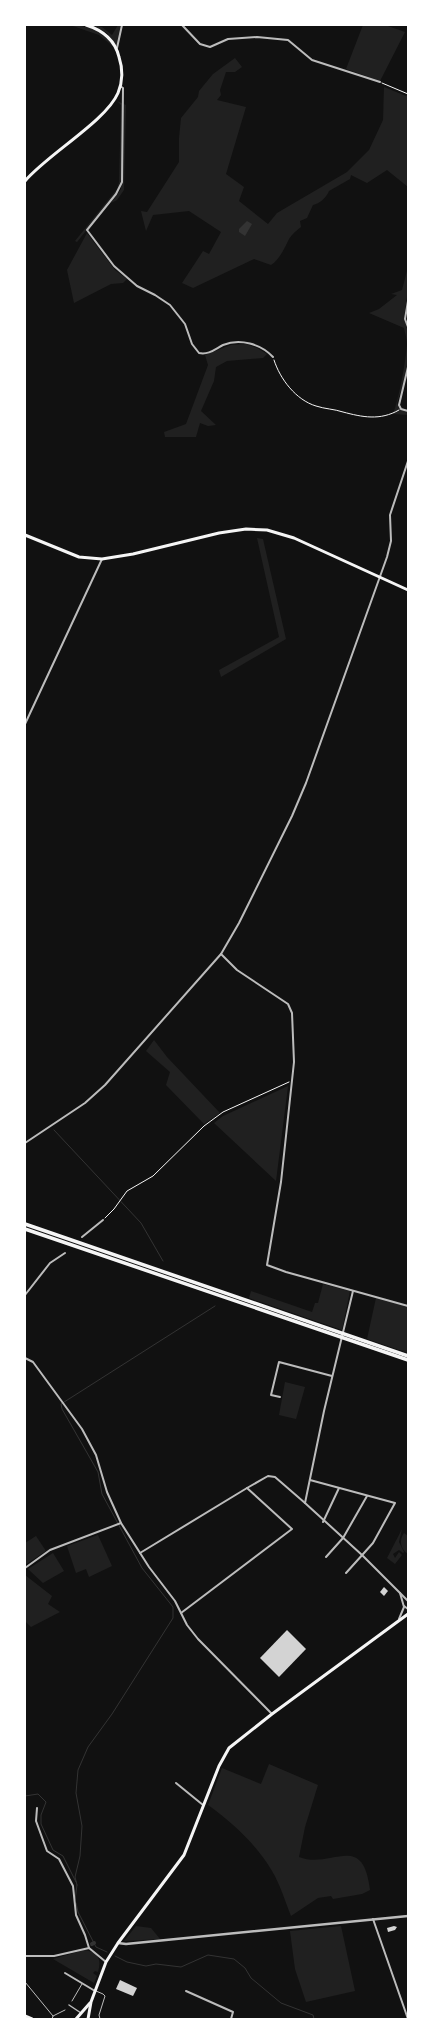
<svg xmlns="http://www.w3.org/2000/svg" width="433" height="2044" font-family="Figtree,sans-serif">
  <rect width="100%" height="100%" fill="#111"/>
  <g fill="#202020">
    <path d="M70,25C88,25 104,31 114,47L99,35Z"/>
    <path d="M92,25L102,27L112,35L118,25H121L119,43L116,45L107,33Z"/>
    <path d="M363,25H385L405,32L380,81L346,69Z"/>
    <path d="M235,58L242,67L235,72H226L220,90L221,95L217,100L246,107L226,174L244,187L239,201L268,224L277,213L347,172L369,150L383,120L384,87L406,96L408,94V187L387,170L367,183L351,175L350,179L329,191C327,197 319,204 313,205L307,218L300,221L301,227C297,230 292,234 289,239C284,249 280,259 271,265L254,259L193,288L182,283L203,251L209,254L221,232L189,211L153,215L146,231L141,211L147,212L179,162V138L181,118L198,97L199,91L213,74Z"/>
    <path d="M117,101L126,105L124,190L117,200L111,203L121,189L123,151L121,183L118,191L77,242L75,241L117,189L119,182L121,105Z"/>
    <path d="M87,233L115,270L127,279L123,283L111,284L74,303L67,270Z"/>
    <path d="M408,267V291L404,317L408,332V358L406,375L397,403L399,408L408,412V415L393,414C399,399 406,360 407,344C407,339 405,333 404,328L369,313L379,309L397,295L391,294L402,290Z"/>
    <path d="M246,344L257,348L267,354L263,358L227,361L216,367L214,381L201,411L216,425L208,426L200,423L196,437H165L164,432L186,424L208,365L205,355L231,345Z"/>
    <path d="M257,538L263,539L286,639L221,677L219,670L279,637Z"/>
    <path d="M154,1040L167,1057L220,1113L204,1124L166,1085L170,1072L146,1051Z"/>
    <path d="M288,1086L276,1181L214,1123L223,1116Z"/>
    <path d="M323,1284L350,1291L342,1330L249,1298L251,1291L312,1312L315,1303H318Z"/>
    <path d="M376,1298L408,1307V1353L367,1339Z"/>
    <path d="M285,1382L305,1387L296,1419L279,1415Z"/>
    <path d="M402,1529L399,1542L404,1552L403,1553L399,1550L393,1554L395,1558L399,1552L402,1555L395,1564L387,1558Z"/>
    <path d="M404,1533L408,1536V1554C400,1549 399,1540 404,1533Z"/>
    <path d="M98,1535L112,1566L89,1577L86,1569L76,1573L67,1546Z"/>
    <path d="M36,1536L46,1551L25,1565V1543Z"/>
    <path d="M53,1553L64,1571L43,1583L28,1569Z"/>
    <path d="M25,1575L52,1596L48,1604L60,1612L31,1627L25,1621Z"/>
    <path d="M269,1764L318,1785L305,1827L299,1857C331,1870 363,1830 370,1890L362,1894L333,1899L331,1896L318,1898L291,1916C285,1901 280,1884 272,1871C256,1844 233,1823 208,1805L222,1768L261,1784Z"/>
    <path d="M136,1926L151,1928L160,1939L124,1941Z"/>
    <path d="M341,1926L355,1991L306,2002L295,1969L290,1931Z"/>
    <path d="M84,1950C98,1952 102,1959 98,1972L95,1971L93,1973L97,1976L94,1983L53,1959Z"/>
  </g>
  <path fill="#333" d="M247,221L252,224L245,236L239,232V229Z"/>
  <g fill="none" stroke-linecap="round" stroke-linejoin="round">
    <g stroke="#333" stroke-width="1">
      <path d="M54,1130L141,1223L163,1261"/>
      <path d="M25,1796L38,1794L46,1802L41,1815V1824L53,1850L63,1856L76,1882"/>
      <path d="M77,1885L75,1877L80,1856L82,1826L76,1793L78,1770L88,1747L112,1714L173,1618V1607L142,1568L102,1494L98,1472L62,1409L61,1404L215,1306"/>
      <path d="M75,1900L77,1885"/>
      <path d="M76,1903L78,1912L96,1947L107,1952"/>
      <path d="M115,1956L127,1962L146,1966L156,1964L181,1967L208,1955L234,1959L245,1968L251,1978L281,2003L313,2015L314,2019"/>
    </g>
    <path stroke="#333" stroke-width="4" d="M92,1944L94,1943"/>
  </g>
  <g fill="#d3d3d3">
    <path d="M384,1587L388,1591L384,1596L380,1592Z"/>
    <path d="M287,1630L306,1649L279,1677L260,1658Z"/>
    <path d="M394,1926L397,1927L395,1930L388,1932L387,1928Z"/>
    <path d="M120,1980L137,1988L133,1996L116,1989Z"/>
  </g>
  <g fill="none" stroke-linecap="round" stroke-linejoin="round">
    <g stroke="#f5f5f5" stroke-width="1">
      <path d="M382,83L408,94"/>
      <path d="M274,360C280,379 296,400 316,406C325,409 334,409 343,412C362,417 380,421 399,410"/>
      <path d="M105,1218L114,1209L127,1191L153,1176L204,1126L223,1112L289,1082"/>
    </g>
    <g stroke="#bcbcbc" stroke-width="1">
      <path d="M25,1982L53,2016"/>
      <path d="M96,1991L103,1994L105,1996L99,2015L100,2019"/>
      <path d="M72,2001L82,1984"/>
      <path d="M52,2019L53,2016L65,2010"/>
    </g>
    <path stroke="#bcbcbc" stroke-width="1.5" d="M69,2005L81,2013"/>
    <g stroke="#bcbcbc" stroke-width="2">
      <path d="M182,25L200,44L210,47L228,39L257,37L288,40L312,60L380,82"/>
      <path d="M117,48L122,25"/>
      <path d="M120,86L123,88L122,182L116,194L87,230L114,266L137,286L155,295L170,305L185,324L192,344L199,353C209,355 215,349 223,345C240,338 261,344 273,357"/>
      <path d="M408,301L405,319L408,327"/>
      <path d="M408,367L399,405L401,409L408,411"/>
      <path d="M25,724L102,559"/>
      <path d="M221,954L237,970L288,1004L292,1013L294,1062L281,1182L267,1265L286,1272L408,1306"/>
      <path d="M25,1143L85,1103L105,1085L221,954L239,923L292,816L306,783L387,557L391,541L390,515L408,461"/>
      <path d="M82,1237L103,1220"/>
      <path d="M353,1291L324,1411L305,1503L362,1555L408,1601"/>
      <path d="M25,1295L50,1263L65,1253"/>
      <path d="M25,1358L33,1362L82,1429L96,1455L107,1492L121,1523L149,1567L175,1601L187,1625L198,1639L272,1714"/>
      <path d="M280,1397L271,1395L279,1362L332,1376"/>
      <path d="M310,1480L395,1503L373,1543L346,1573"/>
      <path d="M247,1488L268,1476L275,1477L305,1503"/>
      <path d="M323,1522L339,1488"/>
      <path d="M140,1553L247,1488L292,1529L181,1613"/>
      <path d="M326,1557L343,1538L367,1496"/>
      <path d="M25,1568L50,1550L121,1523"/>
      <path d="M404,1606L408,1609"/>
      <path d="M399,1619L404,1607L400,1593"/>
      <path d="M176,1783L203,1805"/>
      <path d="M37,1808L36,1821L47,1851L59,1859L73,1886L76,1915L85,1935L89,1948"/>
      <path d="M373,1919L408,2019"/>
      <path d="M25,1956H54L89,1948L106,1962"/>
      <path d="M65,1973L95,1991"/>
      <path d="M186,1991L233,2012L231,2019"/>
    </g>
    <path stroke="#bcbcbc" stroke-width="2.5" d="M118,1943L126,1944L408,1916"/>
    <g stroke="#f5f5f5" stroke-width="3">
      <path d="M25,181C48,154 106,121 118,93C123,81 123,69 119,57C115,40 102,30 86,25"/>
      <path d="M25,535L79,557L102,559L133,554L219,533L246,529L267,530L294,538L408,590"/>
      <path d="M25,2016L32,2019"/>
      <path d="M76,2019L90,2003"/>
      <path d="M88,2019L91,2002L106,1962L118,1943L184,1855L219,1766L229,1748L272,1714L408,1614"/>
    </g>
    <g stroke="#f5f5f5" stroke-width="3.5">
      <path d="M25,1224L408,1356"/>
      <path d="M25,1229L408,1360"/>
    </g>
  </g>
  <rect width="433" height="2044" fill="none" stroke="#ffffff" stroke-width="52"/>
</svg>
